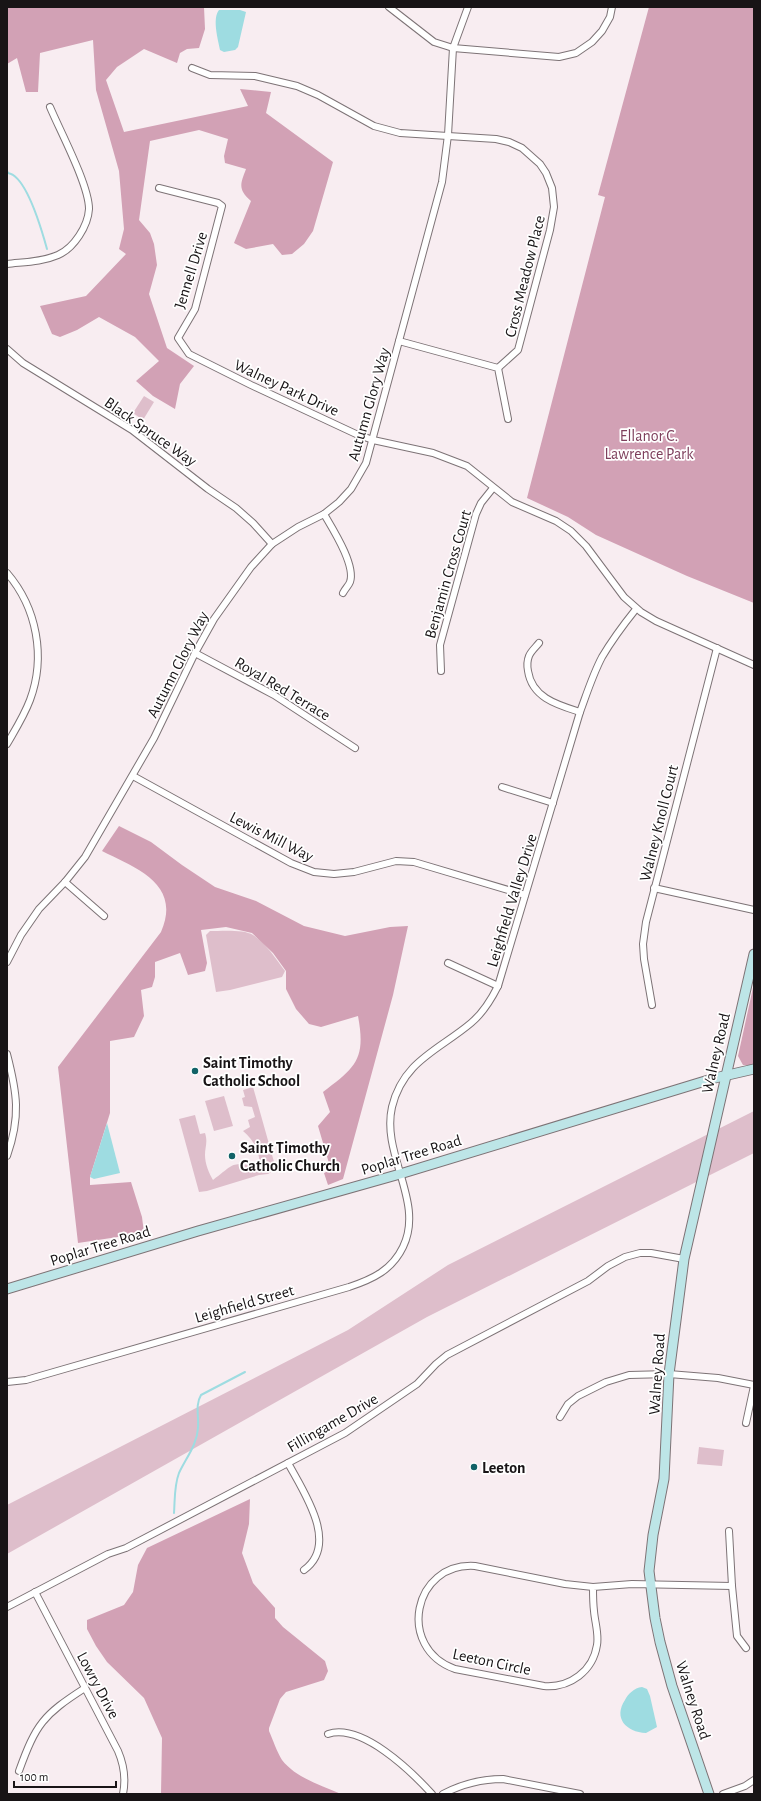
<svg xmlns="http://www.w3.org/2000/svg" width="761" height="1801" font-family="'Alegreya Sans',sans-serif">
  <rect width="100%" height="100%" fill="#f8edf1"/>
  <g fill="#debecb">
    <path d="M144,396L154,402L143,420L133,413Z"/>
    <path d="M210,931C221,931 244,929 253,935C266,943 276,959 285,971L282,977L230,990L216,992L206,935Z"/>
    <path d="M253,1087L276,1169L268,1174L259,1175L207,1191L199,1192L179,1119L195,1115L200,1134L205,1133C208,1142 205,1147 205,1155C205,1164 209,1173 213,1180C236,1163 229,1162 260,1167C260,1152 254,1140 243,1131L250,1127L248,1120L255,1117L252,1107L244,1106L242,1098L245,1097L243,1090Z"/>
    <path d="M224,1096L233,1126L214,1131L205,1101Z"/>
    <path d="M754,1111V1153L427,1317L7,1554V1505L348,1330L448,1265Z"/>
    <path d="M699,1447L724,1450L722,1466L697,1464Z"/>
  </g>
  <g fill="#d2a1b5">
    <path d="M7,7H204L205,29L199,48L187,49L180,53L177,63L144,49L117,67L106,80L124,132L248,106L240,89L271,92L266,113L333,162L313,231L304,244L292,254L282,255L273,244L246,249L234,243L251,201C238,189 240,185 246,169L225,163L224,156L228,139L199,130L150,141L139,220L150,233L154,244L157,265L149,294L167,348L194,366L180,384L175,409L153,396L136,381L159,361L135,337L99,317L77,330L60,337L52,334L40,306L86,296L126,254L119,249L124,229L119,171L96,90L93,40L40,53L38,92H26L17,58L7,64Z"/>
    <path d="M649,7H754V603L687,576L596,535L568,517L527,498L605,197L598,195Z"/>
    <path d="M119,826L151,842L182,865L215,887L256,901L304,926L345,936L390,927L408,926L393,995L343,1179L328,1185L324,1173L331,1170L318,1126L330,1112L323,1092C356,1067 366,1059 358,1016L321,1027L309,1024L296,1009L286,989V971L273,953L252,933L226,927L201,930L207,963L205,971L188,975L180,953L155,962V977L152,987L141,990L144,1016L134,1037L110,1041V1113L90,1177V1185L131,1182L142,1217L144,1233L78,1243L58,1067L161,932C182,884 136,868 102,851Z"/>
    <path d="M754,983V1065H743L738,1056Z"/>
    <path d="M250,1499L249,1524L242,1553L253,1583L275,1608V1618L283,1627L325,1661L328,1671L324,1680L286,1692L280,1699L269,1728V1731C273,1740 277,1752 282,1760C296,1778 321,1785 341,1794H161L162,1738L144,1698L107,1662L96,1646L87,1629V1620L124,1605L133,1592L138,1565L147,1548Z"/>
  </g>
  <g fill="#9edce1">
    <path d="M219,10H240L246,12L238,47L235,50L224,52L220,50C218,39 212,19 219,10Z"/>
    <path d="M107,1123L120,1173L94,1179L90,1177Z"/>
    <path d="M642,1687L647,1689L650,1696L657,1727L646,1733C626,1732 613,1718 625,1700C628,1694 634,1688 642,1687Z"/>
  </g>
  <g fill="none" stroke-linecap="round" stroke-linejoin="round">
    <g stroke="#9edce1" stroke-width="2">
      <path d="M7,171L8,173C27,176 42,231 47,249"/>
      <path d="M174,1513C175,1499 174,1486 179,1473C186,1458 197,1445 198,1428C199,1416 195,1405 201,1395L245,1372"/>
    </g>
    <defs>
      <g id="street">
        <path d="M389,7L434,42L453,48L559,57L576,53L592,42L602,31L610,17L612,7"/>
        <path d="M192,68L210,75L255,76L297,86L318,95L374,126L400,133L496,139L509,142L522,148L540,164L546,173L552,188L554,207L550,230L518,350L498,368"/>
        <path d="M159,188L218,203L222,206L195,309L178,338L189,354L251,385L356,434L373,440L433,453L467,466L512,502L556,521L571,531L586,546L624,597L641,612L656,621L754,665"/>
        <path d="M7,264C24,262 42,262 58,255C74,248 88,226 89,209C89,185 60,131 50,107"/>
        <path d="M399,341L498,368L508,419"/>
        <path d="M7,349L23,363L132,430L208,489L236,508L253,523L272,544"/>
        <path d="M324,514C332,528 356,565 350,582C349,585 345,589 343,593"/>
        <path d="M7,573C37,608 46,657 30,700C24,716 15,730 7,744"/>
        <path d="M539,643C536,647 531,651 529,656C527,661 527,666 528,671C532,698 558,705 580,712"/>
        <path d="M195,653L274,695L355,748"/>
        <path d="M441,671L440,645L476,514L481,503L493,488"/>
        <path d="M133,776L291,863L314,872L334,874L354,872L396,861L414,862L525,895"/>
        <path d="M502,787L553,803"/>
        <path d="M65,882L104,916"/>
        <path d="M654,888L754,910"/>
        <path d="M7,962L21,935L39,909L65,882L85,857L154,738L195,653L214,619L251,567L272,544L298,527L324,514L339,502L351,489L366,463L442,182L448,135L453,48L468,7"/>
        <path d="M448,963L498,986"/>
        <path d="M652,1005L644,959L643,944L646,922L717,648"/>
        <path d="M7,1054C17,1093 21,1116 7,1156"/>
        <path d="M7,1382L26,1380L349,1287C373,1279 392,1270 403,1247C425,1202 381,1155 392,1107C403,1061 439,1050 471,1023C483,1013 491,1000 498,986L580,712C587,693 593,674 602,657C612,640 624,624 636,609"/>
        <path d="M560,1417L568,1404L578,1396L606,1382L629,1375L669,1374L718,1378L754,1385"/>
        <path d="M746,1423L754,1386"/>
        <path d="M288,1463C303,1491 340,1544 304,1570"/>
        <path d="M729,1531L732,1586L737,1636L746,1648"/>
        <path d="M593,1587C593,1595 593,1603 594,1611C595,1623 599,1634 597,1645C593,1671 570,1688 544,1686L455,1669C396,1648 413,1562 475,1566L565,1584L593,1587L632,1584L732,1586"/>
        <path d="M35,1592L118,1751C124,1765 126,1779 123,1794"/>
        <path d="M7,1607L108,1554L126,1548L345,1433L417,1384L436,1364L447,1355L588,1281L608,1266L625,1257L640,1253H651L684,1259"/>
        <path d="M328,1734C362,1723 411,1771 432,1794"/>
        <path d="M19,1771C36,1724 43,1715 85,1688"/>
        <path d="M443,1794C462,1784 480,1779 503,1779L580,1794"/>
        <path d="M723,1794L745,1786L754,1780"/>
      </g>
      <g id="secondary">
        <path d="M7,1289L198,1231L400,1174L715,1078L754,1069"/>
        <path d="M709,1794L672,1686L660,1642L655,1618L649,1571L653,1535L664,1479L669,1374L684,1259L754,954"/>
      </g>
    </defs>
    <use href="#street" stroke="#7d7376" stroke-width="8"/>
    <use href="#secondary" stroke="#7d7376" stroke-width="11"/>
    <use href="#street" stroke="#fff" stroke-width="6"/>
    <use href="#secondary" stroke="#bde5e7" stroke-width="9"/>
  </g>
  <g fill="#116267" stroke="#fff" stroke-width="1.5">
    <circle cx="195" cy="1071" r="4"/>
    <circle cx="232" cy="1156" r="4"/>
    <circle cx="474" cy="1467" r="4"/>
  </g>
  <g text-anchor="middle" stroke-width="3.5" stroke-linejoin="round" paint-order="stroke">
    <g font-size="16" fill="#181416" stroke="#fff">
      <text transform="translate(190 270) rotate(-73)" y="6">Jennell Drive</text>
      <text transform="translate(524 276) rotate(-76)" y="6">Cross Meadow Place</text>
      <text transform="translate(287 387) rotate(25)" y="6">Walney Park Drive</text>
      <text transform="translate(368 404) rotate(-74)" y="6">Autumn Glory Way</text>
      <text transform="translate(151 431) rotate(35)" y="6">Black Spruce Way</text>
      <text transform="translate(447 574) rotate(-74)" y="6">Benjamin Cross Court</text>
      <text transform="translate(177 664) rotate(-63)" y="6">Autumn Glory Way</text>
      <text transform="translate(283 688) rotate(31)" y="6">Royal Red Terrace</text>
      <text transform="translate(658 823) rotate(-76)" y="6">Walney Knoll Court</text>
      <text transform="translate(272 836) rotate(27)" y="6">Lewis Mill Way</text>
      <text transform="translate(511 900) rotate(-73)" y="6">Leighfield Valley Drive</text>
      <text transform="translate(715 1053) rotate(-77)" y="6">Walney Road</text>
      <text transform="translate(411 1154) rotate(-17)" y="6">Poplar Tree Road</text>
      <text transform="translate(100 1245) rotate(-17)" y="6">Poplar Tree Road</text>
      <text transform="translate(244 1303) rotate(-16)" y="6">Leighfield Street</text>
      <text transform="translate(656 1374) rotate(-86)" y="6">Walney Road</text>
      <text transform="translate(332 1422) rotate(-30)" y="6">Fillingame Drive</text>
      <text transform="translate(492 1661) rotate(12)" y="6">Leeton Circle</text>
      <text transform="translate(99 1685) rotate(62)" y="6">Lowry Drive</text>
      <text transform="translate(694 1700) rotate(72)" y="6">Walney Road</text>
    </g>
    <g font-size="16" fill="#7e3f5c" stroke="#fff">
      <text x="649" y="441">Ellanor C.<tspan x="649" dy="18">Lawrence Park</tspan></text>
    </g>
    <g font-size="16" font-weight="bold" fill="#181416" stroke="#fff" text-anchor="start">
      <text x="203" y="1068">Saint Timothy<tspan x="203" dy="18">Catholic School</tspan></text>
      <text x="240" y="1153">Saint Timothy<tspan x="240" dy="18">Catholic Church</tspan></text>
      <text x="482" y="1473">Leeton</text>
    </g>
  </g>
  <rect width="761" height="1801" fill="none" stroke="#181416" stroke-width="16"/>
  <path d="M14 1781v6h102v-6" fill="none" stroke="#181416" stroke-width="2"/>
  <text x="20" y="1781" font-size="12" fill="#181416" stroke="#ffffff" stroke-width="3" paint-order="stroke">100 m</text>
</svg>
